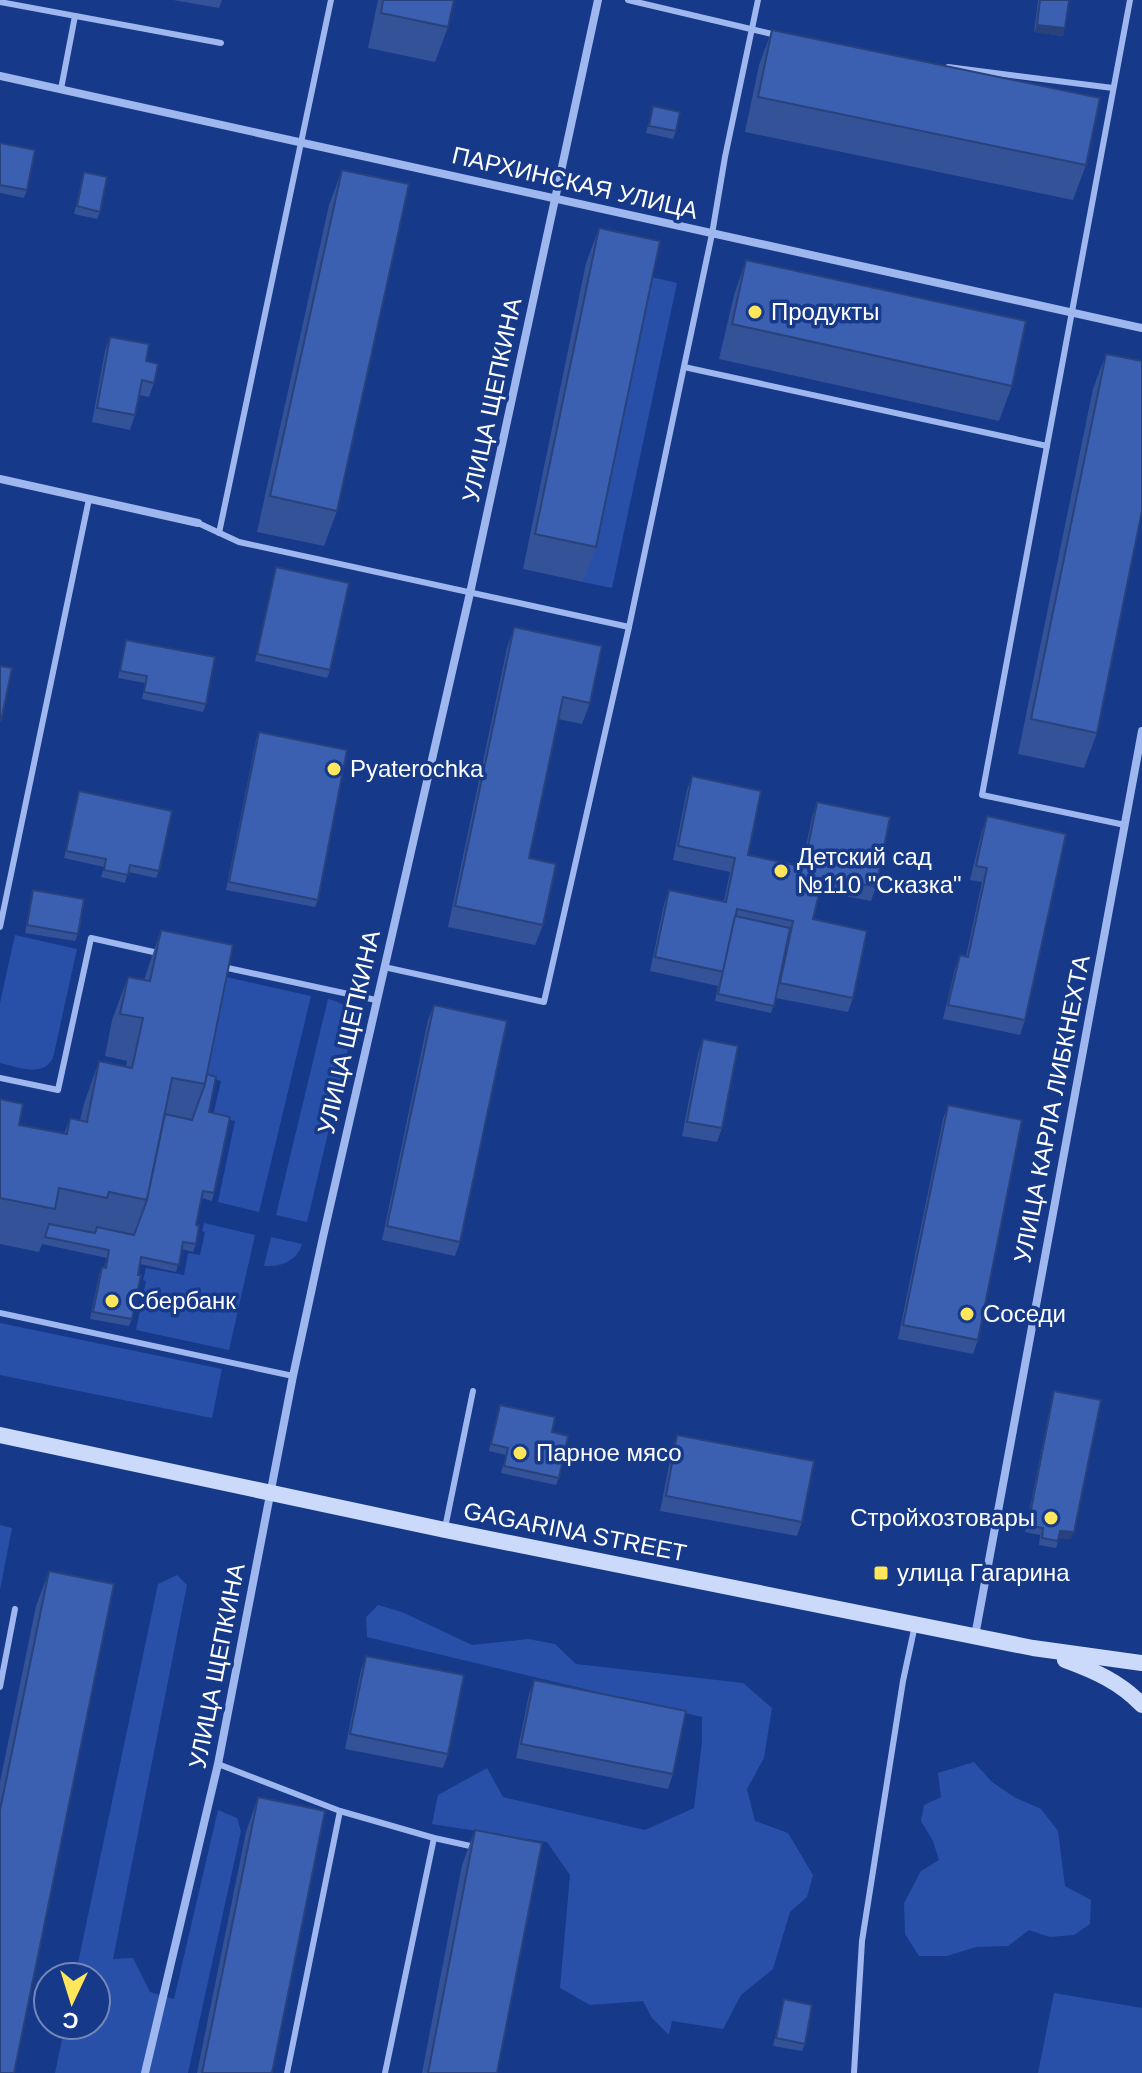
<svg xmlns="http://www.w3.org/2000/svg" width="1142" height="2073" font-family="Arial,sans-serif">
  <rect width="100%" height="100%" fill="#163989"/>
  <g fill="#2950a8">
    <path d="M647,276L677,283L612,588L583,582Z"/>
    <path d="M15,935L77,949L53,1058C42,1078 19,1067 0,1063V1003Z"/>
    <path d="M226,977L311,996L259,1212L218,1202L235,1121L213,1116L221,1081L206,1077Z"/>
    <path d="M328,999C341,1002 352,1008 354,1023L307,1222L276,1215Z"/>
    <path d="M204,1223L255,1235L229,1350L136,1330L146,1281L143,1280L146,1268L184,1275L188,1253L200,1255L205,1232L202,1231Z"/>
    <path d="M271,1237L302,1244C297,1261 281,1267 264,1266Z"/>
    <path d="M0,1323L222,1369L212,1418L0,1375Z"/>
    <path d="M0,1525L12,1528L0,1590Z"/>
    <path d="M177,1575L187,1585L113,1959L133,1958L150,1992L174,1999L218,1810L237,1818L241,1831L188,2073H55L65,2025H96V1977H75L158,1584Z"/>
    <path d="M378,1605L402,1612L472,1645L528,1639L555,1644L576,1664L743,1683L772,1708L764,1758L747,1789L755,1821L788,1833L813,1875L807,1897L790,1912L773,1969L741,1995L723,2029L672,2021L669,2035L652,2018L643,2001L590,2005L560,1988L570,1875L547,1842L432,1824L438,1795L487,1768L503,1797L645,1830L694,1808L702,1742V1717L367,1637L366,1617Z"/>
    <path d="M974,1762L992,1782L1014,1797L1041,1809L1058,1831L1065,1886L1091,1900L1090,1924L1074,1935L1050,1937L1029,1930L1008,1946L976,1947L947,1956H919L905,1934L904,1903L921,1871L939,1860L933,1841L921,1821L924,1805L941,1797L938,1773Z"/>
    <path d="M1054,1993L1142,2008V2073H1038Z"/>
  </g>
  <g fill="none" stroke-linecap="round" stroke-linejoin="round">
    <g stroke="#9eb7ee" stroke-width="6">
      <path d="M628,0L776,35"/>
      <path d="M0,2L221,43"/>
      <path d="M948,67L1113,88"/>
      <path d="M61,89L75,16"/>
      <path d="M684,367L1047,446"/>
      <path d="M198,523L239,542L629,627L712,234L725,157L758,0"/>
      <path d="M219,533L331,0"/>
      <path d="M1125,825L982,795L1130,0"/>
      <path d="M0,927L89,499"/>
      <path d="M223,967L376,1000"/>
      <path d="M384,967L544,1002L629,627"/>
      <path d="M0,1078L58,1090L91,938L158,953"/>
      <path d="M0,1313L293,1376"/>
      <path d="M445,1528L473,1391"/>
      <path d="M0,1687L15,1609"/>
      <path d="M218,1764L340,1811L287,2073"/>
      <path d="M340,1811L434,1838L475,1847"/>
      <path d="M385,2073L434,1838"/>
      <path d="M854,2073L862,1941L903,1681L915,1625"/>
    </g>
    <g stroke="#9eb7ee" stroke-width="8">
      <path d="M0,76L1142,328"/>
      <path d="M0,479L198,523"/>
      <path d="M975,1636L1142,731"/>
      <path d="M145,2073L218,1764L293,1376L323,1237L470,593L598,0"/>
    </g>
    <g stroke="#cbd9fa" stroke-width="16">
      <path d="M0,1435L445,1530L1033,1648L1142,1663"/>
      <path d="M1065,1660C1095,1671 1120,1682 1142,1705"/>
    </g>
  </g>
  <g fill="#335298">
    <path d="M173,0H222L219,8Z"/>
    <path d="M378,0H454L448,27L435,62L368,48Z"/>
    <path d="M1038,0H1069L1063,36L1034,32Z"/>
    <path d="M772,30L1086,165L1073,200L745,132L759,65Z"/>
    <path d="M653,106L676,131L673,139L646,133Z"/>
    <path d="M0,143L27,190L24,198L0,193Z"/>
    <path d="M342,170L337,511L324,546L257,532L329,205Z"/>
    <path d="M84,172L100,212L97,219L74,214Z"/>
    <path d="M599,228L596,547L583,582L523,569L586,263Z"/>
    <path d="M746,260L1012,386L999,421L719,359L734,295Z"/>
    <path d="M110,337L146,361L154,383L149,397L139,395L135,415L130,430L92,422L105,351Z"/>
    <path d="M1106,354L1097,733L1084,768L1018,754L1093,389Z"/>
    <path d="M276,567L330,670L327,678L255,661Z"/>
    <path d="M514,627L590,703L582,724L558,719L529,858L543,925L535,945L448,927L507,648Z"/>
    <path d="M126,640L206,704L203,712L142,699L145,683L118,678Z"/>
    <path d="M259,732L318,900L315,907L226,890L256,740Z"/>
    <path d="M692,776L748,855L802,866L812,817L817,802L876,887L871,901L819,891L813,919L853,998L848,1012L776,998L771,1013L715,1001L718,986L650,971L664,904L669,890L724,901L730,872L673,860L687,790Z"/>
    <path d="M79,791L159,871L156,878L128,872L125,883L101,877L104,867L64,858Z"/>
    <path d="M987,816L1025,1020L1020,1035L943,1019L955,969L960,955L966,956L982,882L970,880L982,831Z"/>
    <path d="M33,890L78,934L75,941L25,933L31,898Z"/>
    <path d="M161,930L207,1074L214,1193L212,1201L202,1198L196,1225V1244L193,1252L182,1249L176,1272L140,1264L132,1319L129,1326L90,1319L99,1275L102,1267L104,1268L107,1258L42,1244L39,1252L0,1244V1099L19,1125L64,1134L70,1118L80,1120L84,1104L99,1061L126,1067L127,1061L105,1056L112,1020L128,977L144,980Z"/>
    <path d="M434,1005L460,1242L455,1256L382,1240L428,1020Z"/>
    <path d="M703,1039L722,1128L717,1142L682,1136L698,1053Z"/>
    <path d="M948,1105L978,1340L973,1354L898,1339L943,1119Z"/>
    <path d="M1054,1391L1071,1539L1059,1538L1056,1548L1039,1545L1040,1535L1025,1532L1052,1398Z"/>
    <path d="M500,1405L552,1432L559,1478L556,1485L501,1473L506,1455L489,1451Z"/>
    <path d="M677,1435L802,1522L797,1536L660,1511L672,1450Z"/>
    <path d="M49,1571L0,2073V1782L36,1606Z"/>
    <path d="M366,1656L448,1754L443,1768L345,1749L361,1670Z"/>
    <path d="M534,1680L673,1774L668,1789L516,1758L529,1694Z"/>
    <path d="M258,1797L272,2073H197L246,1832Z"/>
    <path d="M475,1830L497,2073H422L462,1865Z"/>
    <path d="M784,1999L805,2044L802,2051L773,2046Z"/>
  </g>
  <g fill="#29427c">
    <path d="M1037,25L1065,28L1063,36L1034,32Z"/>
    <path d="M1060,1531L1074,1532L1071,1539L1058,1538Z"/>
  </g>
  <g fill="#3b5fb1" stroke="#29427c" stroke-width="2">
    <path d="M383,0H454L448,27L381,13Z"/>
    <path d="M1040,0H1069L1065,28L1037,25Z"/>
    <path d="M772,30L1100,98L1086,165L758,97Z"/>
    <path d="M653,106L680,112L676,131L649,126Z"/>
    <path d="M0,143L35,150L27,190L0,185Z"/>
    <path d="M342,170L409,184L337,511L270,496Z"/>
    <path d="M84,172L107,177L100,212L77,206Z"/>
    <path d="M599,228L660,241L596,547L535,534Z"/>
    <path d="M746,260L1026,321L1012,386L732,324Z"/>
    <path d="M110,337L149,344L146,361L158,364L154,383L142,380L135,415L97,408Z"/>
    <path d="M1106,354L1142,361V511L1097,733L1031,719Z"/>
    <path d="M276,567L349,583L330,670L257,654Z"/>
    <path d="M514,627L602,646L590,703L563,697L529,858L556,864L543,925L455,906Z"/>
    <path d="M126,640L215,657L206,704L144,692L147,676L120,671Z"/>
    <path d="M0,666L12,668L1,721H0Z"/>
    <path d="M259,732L347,750L318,900L229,882Z"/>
    <path d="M692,776L761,791L748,855L804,867L817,802L890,817L876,887L823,876L813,919L867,931L853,998L780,983L793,921L737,909L724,972L655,957L669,890L726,902L735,858L678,846Z"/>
    <path d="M79,791L172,811L159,871L130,865L128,875L104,870L106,859L66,851Z"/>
    <path d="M987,816L1066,834L1025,1020L948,1005L960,955L968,957L987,868L976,866Z"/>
    <path d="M33,890L84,899L78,934L27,925Z"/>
    <path d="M735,916L790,928L774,1006L718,994Z"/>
    <path d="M161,930L233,945L205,1084L172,1078L147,1200L109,1192L107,1198L59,1188L55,1209L0,1198V1099L23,1104L19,1125L67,1134L70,1118L87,1122L99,1061L132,1068L143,1018L120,1014L128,977L150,981Z"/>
    <path d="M434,1005L507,1021L460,1242L387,1226Z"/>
    <path d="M703,1039L738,1046L722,1128L687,1122Z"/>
    <path d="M207,1074L216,1077L209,1112L230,1117L214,1193L203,1191L196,1225L199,1226L196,1244L183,1242L179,1265L141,1257L138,1275H141L132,1319L93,1312L102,1267L106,1268L109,1250L45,1237L49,1224L95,1233L97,1227L134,1235L147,1200L165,1114L192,1120L205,1084Z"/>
    <path d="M948,1105L1022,1120L978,1340L903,1325Z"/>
    <path d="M1054,1391L1101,1400L1074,1532L1060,1531L1058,1541L1042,1538L1043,1528L1028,1525Z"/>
    <path d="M500,1405L555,1417L552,1432L568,1436L559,1478L504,1466L508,1448L491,1444Z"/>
    <path d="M677,1435L814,1461L802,1522L666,1496Z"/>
    <path d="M49,1571L114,1584L14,2073H0V1810Z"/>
    <path d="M366,1656L464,1675L448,1754L350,1734Z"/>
    <path d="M534,1680L686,1711L673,1774L521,1744Z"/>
    <path d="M258,1797L325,1811L272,2073H202Z"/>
    <path d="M475,1830L542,1843L497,2073H428Z"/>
    <path d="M784,1999L812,2005L805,2044L776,2038Z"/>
  </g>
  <g fill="#ffe65b" stroke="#163989" stroke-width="3">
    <circle cx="755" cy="312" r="8"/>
    <circle cx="334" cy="769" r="8"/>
    <circle cx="781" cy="871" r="8"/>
    <circle cx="112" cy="1301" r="8"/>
    <circle cx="967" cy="1314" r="8"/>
    <circle cx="520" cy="1453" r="8"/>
    <circle cx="1051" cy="1518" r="8"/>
    <rect x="873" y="1565" width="16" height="16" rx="4"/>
  </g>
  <g text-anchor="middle" stroke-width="7" stroke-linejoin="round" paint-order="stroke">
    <g font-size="24" fill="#fff" stroke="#163989">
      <text transform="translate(575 183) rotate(13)" y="8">ПАРХИНСКАЯ УЛИЦА</text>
      <text transform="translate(492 400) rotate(-78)" y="8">УЛИЦА ЩЕПКИНА</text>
      <text transform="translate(349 1032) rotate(-77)" y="8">УЛИЦА ЩЕПКИНА</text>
      <text transform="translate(1052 1109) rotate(-79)" y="8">УЛИЦА КАРЛА ЛИБКНЕХТА</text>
      <text transform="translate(575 1532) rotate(11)" y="8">GAGARINA STREET</text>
      <text transform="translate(217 1666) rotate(-79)" y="8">УЛИЦА ЩЕПКИНА</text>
    </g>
    <g font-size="24" fill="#fff" stroke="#163989" text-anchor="start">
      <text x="771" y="320">Продукты</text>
      <text x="350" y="777">Pyaterochka</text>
      <text x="797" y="865">Детский сад<tspan x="797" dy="28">№110 "Сказка"</tspan></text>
      <text x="128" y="1309">Сбербанк</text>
      <text x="983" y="1322">Соседи</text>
      <text x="536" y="1461">Парное мясо</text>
      <text x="1035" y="1526" text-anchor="end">Стройхозтовары</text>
      <text x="897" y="1581">улица Гагарина</text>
    </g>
  </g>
  <g transform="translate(72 2001) rotate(184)"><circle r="38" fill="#163989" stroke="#7388b8" stroke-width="2"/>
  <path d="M0-6L14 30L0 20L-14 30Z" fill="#ffe65b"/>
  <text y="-12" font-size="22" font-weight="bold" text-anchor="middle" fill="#ffffff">С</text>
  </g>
</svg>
